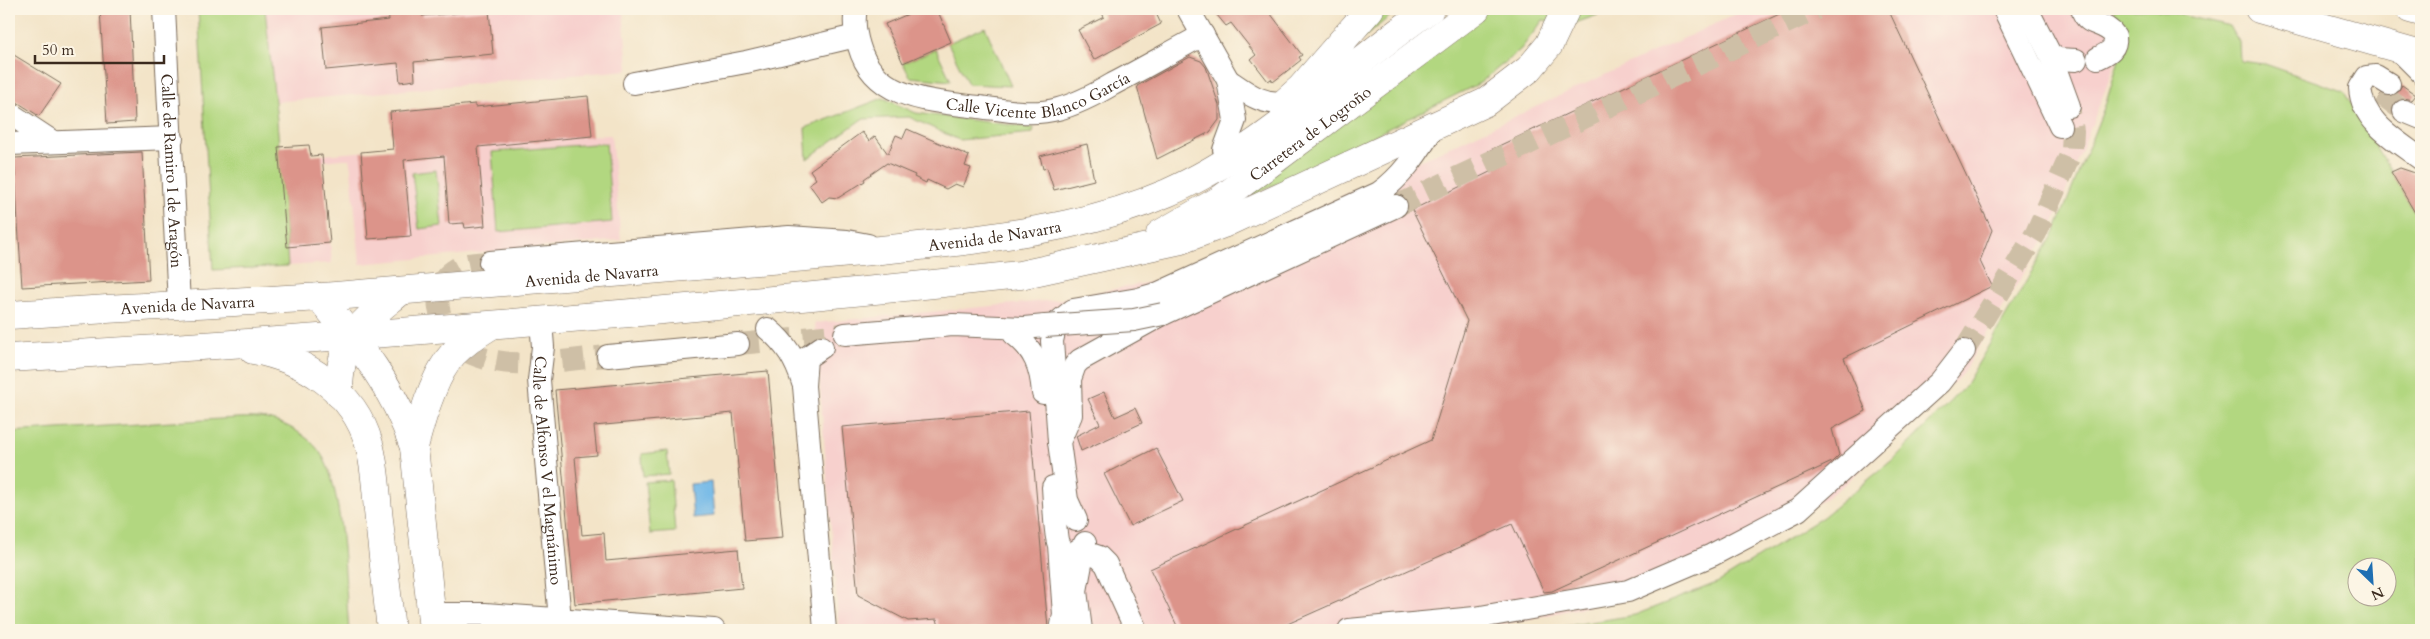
<svg xmlns="http://www.w3.org/2000/svg" width="2430" height="639" font-family="Cardo,serif">
  <rect width="100%" height="100%" fill="#fcf5e5"/>
  <filter id="ink" filterUnits="userSpaceOnUse"><feTurbulence type="fractalNoise" baseFrequency=".02" numOctaves="2"/><feDisplacementMap in="SourceGraphic" scale="10" xChannelSelector="R" yChannelSelector="G"/><feConvolveMatrix kernelMatrix="1 2 1 2 8 2 1 2 1" color-interpolation-filters="sRGB"/></filter>
  <filter id="wash" filterUnits="userSpaceOnUse"><feTurbulence type="fractalNoise" baseFrequency=".0096" numOctaves="4" result="noise"/><feDisplacementMap in="SourceGraphic" scale="20" xChannelSelector="R" yChannelSelector="G"/><feGaussianBlur stdDeviation="1.12" result="paint"/><feColorMatrix in="noise" values="0 0 0 0 0 0 0 0 0 0 0 0 0 0 0 0 0 1.4 0 .05"/><feComposite in="paint" operator="in"/></filter>
  <g filter="url(#wash)">
    <rect width="100%" height="100%" fill="#f3e4c8"/>
    <g fill="#f7d0cd">
      <path d="M265,9H623L628,70L274,102Z"/>
      <path d="M1747,9H2113L2126,36L2052,228L1962,374L1928,410L1845,484L1789,525L1723,563L1646,594L1477,630H839L815,323L1055,300L1162,280Z"/>
      <path d="M475,104L499,105L592,136L611,135L621,240L360,264L350,159H341L323,161L332,263L288,266L278,147L309,145L311,156L393,149L390,112Z"/>
    </g>
    <g fill="#b2d780" stroke="#76804f" fill-rule="evenodd">
      <path d="M198,9H265L277,120L288,266L213,270Z"/>
      <path d="M1373,9H1399L1352,47Z"/>
      <path d="M1485,9H1621L1603,13L1570,25L1543,20L1521,49L1480,83L1256,194L1249,195L1248,192Z"/>
      <path d="M2113,9H2154L2230,26L2239,42L2240,61L2265,64L2345,92L2421,223V630H1542L1635,615L1719,582L1823,517L1896,457L1965,386L2055,232L2106,103L2126,36ZM2358,566H2388V596H2358Z"/>
      <path d="M985,27L1011,86L968,84L948,43Z"/>
      <path d="M936,49L951,81L910,77L903,63Z"/>
      <path d="M883,98L916,113L1034,128L1033,133L959,140L909,117L862,119L807,159L805,128Z"/>
      <path d="M606,143L612,222L498,232L492,152Z"/>
      <path d="M436,170L442,226L419,229L412,173Z"/>
      <path d="M237,418C248,418 261,417 271,420C288,424 309,437 319,451C344,483 345,587 349,630H9V432Z"/>
      <path d="M667,451L669,474L643,476L642,454Z"/>
      <path d="M671,480L675,532L650,534L645,482Z"/>
    </g>
    <path fill="#6fb7e7" stroke="#557082" d="M711,482L714,516L693,518L690,484Z"/>
    <g id="blocks">
      <g fill="#dc948a">
        <path d="M100,9H130L135,122L107,124Z"/>
        <path d="M388,9H422V16L489,10L493,54L414,62L415,80L400,82L398,63L326,70L322,27L389,20Z"/>
        <path d="M920,9H937L951,42L903,63L885,24Z"/>
        <path d="M1100,9H1154L1161,24L1094,60L1078,30L1104,17Z"/>
        <path d="M1212,9H1267L1302,55L1299,57L1301,60L1273,82L1271,79L1268,81L1251,59L1256,55L1231,23L1226,26Z"/>
        <path d="M1790,9H1888L1992,230L1980,261L1992,286L1844,358L1866,411L1832,429L1839,455L1832,462L1552,591L1544,592L1512,524L1274,630H1179L1150,569L1431,440L1467,321L1412,210L1496,169L1488,151Z"/>
        <path d="M9,52L61,84L39,116L9,97Z"/>
        <path d="M1190,57L1201,61L1206,67L1219,105V120L1210,132L1157,159L1137,86Z"/>
        <path d="M2402,85L2416,95L2412,100L2403,98L2396,100L2391,109L2378,99L2381,94L2388,97L2396,95Z"/>
        <path d="M588,96L592,136L478,147L485,226L465,228L464,223L449,224L444,156L404,160L411,236L368,239L361,152L393,149L390,112L475,104V107Z"/>
        <path d="M907,129L969,156L965,166L971,168L963,187L955,184L946,189L927,180L926,183L914,177L915,175L887,163L864,179L865,181L838,198L829,197L822,202L809,184L816,179L810,170L862,132L869,141L875,136L888,154L896,135L903,138Z"/>
        <path d="M1087,144L1094,180L1054,190L1047,168L1043,169L1040,156Z"/>
        <path d="M309,145L311,156L322,155L330,243L287,247L278,147Z"/>
        <path d="M142,152L149,280L22,287L14,158Z"/>
        <path d="M2400,168L2421,175V223L2391,172Z"/>
        <path d="M768,371L783,538L745,541L733,413L594,426L597,455L575,457L582,535L604,533L606,561L738,549L742,588L575,604L555,390Z"/>
        <path d="M1104,392L1115,417L1135,408L1142,423L1081,451L1076,436L1100,424L1088,399Z"/>
        <path d="M1029,411L1048,628L940,630L937,619L908,621L858,595L842,427Z"/>
        <path d="M1156,448L1183,501L1130,526L1104,474Z"/>
      </g>
    </g>
  </g>
  <g filter="url(#ink)">
    <use href="#blocks" fill-opacity="0" stroke="#7b6b5a" stroke-width="1"/>
    <g fill="none" stroke-linecap="round" stroke-linejoin="round">
      <g stroke="#cebfa6" stroke-width="22" stroke-dasharray="22 11" stroke-linecap="butt">
        <path d="M2381,94L2404,111"/>
        <path d="M1396,206L1816,9"/>
        <path d="M490,262C478,263 464,262 454,270C422,291 444,341 472,354C513,372 565,359 608,356"/>
        <path d="M738,344L845,334"/>
        <path d="M1964,351L2036,233L2072,151L2073,131L2069,106"/>
      </g>
      <defs>
        <g id="minor">
          <path id="s1" d="M164,9L179,304"/>
          <path id="s2" d="M856,9C853,22 855,33 859,46C874,100 932,101 979,107C1004,110 1032,116 1058,109C1077,104 1096,94 1113,84C1144,68 1173,51 1203,35"/>
          <path d="M1188,9L1228,80L1235,120L1224,150"/>
          <path d="M2004,9L2060,126"/>
          <path d="M2027,9L2050,54L2069,106"/>
          <path d="M2082,9C2087,28 2104,20 2115,36C2117,49 2108,53 2098,58"/>
          <path d="M2397,48L2421,72"/>
          <path d="M2050,54L2058,59L2076,60"/>
          <path d="M1228,80C1247,93 1263,106 1286,102"/>
          <path d="M634,83L746,62L856,36"/>
          <path d="M2389,84L2376,76L2367,77L2360,88C2362,122 2397,141 2421,159"/>
          <path d="M2404,111L2421,118"/>
          <path d="M9,113L53,142"/>
          <path d="M9,144L172,138"/>
          <path d="M490,262L789,237L847,241L868,245"/>
          <path id="s3" d="M541,321L543,347L539,380L560,620"/>
          <path d="M768,329C786,344 796,360 803,383"/>
          <path d="M845,334L953,325L1024,328L1045,326"/>
          <path d="M1014,334C1035,350 1041,368 1043,393"/>
          <path d="M822,347L806,358L804,386L825,630"/>
          <path d="M608,356L738,344"/>
          <path d="M1059,442L1052,341L1056,324L1073,310L1138,299L1159,293L1379,193C1404,175 1417,153 1433,128"/>
          <path d="M1053,487C1054,499 1055,539 1059,545L1064,615L1061,630"/>
          <path d="M1076,520L1067,500L1059,442L1071,415L1070,379L1075,365L1080,360L1163,314L1396,206"/>
          <path d="M1078,550L1099,557L1106,564L1136,630"/>
          <path d="M431,614H485L714,630"/>
          <path d="M1081,630L1076,591L1085,543"/>
          <path d="M1349,630L1475,618L1628,591L1712,555L1798,510L1940,382L1964,351"/>
        </g>
        <g id="major">
          <path d="M1282,105L1301,88L1370,9"/>
          <path id="s4" d="M1160,234L1218,201L1269,164L1476,9"/>
          <path d="M319,297C360,346 393,385 414,447L433,630"/>
          <path id="s5" d="M9,315C113,308 218,303 323,297C459,287 596,275 733,263C810,257 887,250 964,241C1033,232 1102,221 1167,193C1265,150 1343,69 1430,9"/>
          <path d="M253,350C305,359 354,391 369,444C376,468 376,495 379,520C383,557 387,593 391,630"/>
          <path d="M9,358C346,339 683,311 1020,275L1181,240L1223,224L1486,102L1529,69L1549,45L1566,9"/>
          <path d="M339,394C339,336 360,325 401,291"/>
          <path d="M414,447C421,420 434,375 453,354C464,343 477,334 490,326"/>
        </g>
        <g id="highway">
          <path d="M2259,9L2421,55"/>
          <path d="M2410,9L2421,12"/>
        </g>
      </defs>
      <use href="#minor" stroke="#7b6b5a" stroke-width="24"/>
      <use href="#major" stroke="#7b6b5a" stroke-width="29"/>
      <use href="#highway" stroke="#7b6b5a" stroke-width="29"/>
      <use href="#minor" stroke="#fff" stroke-width="22"/>
      <use href="#major" stroke="#fff" stroke-width="28"/>
      <use href="#highway" stroke="#fff" stroke-width="28"/>
      <defs>
        <path id="minor-bridge" d="M1045,326L1134,320L1163,314"/>
      </defs>
      <use href="#minor-bridge" stroke="#7b6b5a" stroke-width="24" stroke-linecap="butt"/>
      <use href="#minor-bridge" stroke="#fff" stroke-width="22"/>
    </g>
  </g>
  <g text-anchor="middle" stroke-width="4" stroke-linejoin="round" paint-order="stroke">
    <g font-size="16" fill="#3b2a1e" stroke="#fcf5e5">
      <text dy="6" stroke="none"><textPath href="#s2" startOffset="244">Calle Vicente Blanco García</textPath></text>
      <text dy="6" stroke="none"><textPath href="#s4" startOffset="181">Carretera de Logroño</textPath></text>
      <text dy="6" stroke="none"><textPath href="#s1" startOffset="162">Calle de Ramiro I de Aragón</textPath></text>
      <text dy="6" stroke="none"><textPath href="#s5" startOffset="989">Avenida de Navarra</textPath></text>
      <text dy="6" stroke="none"><textPath href="#s5" startOffset="584">Avenida de Navarra</textPath></text>
      <text dy="6" stroke="none"><textPath href="#s5" startOffset="179">Avenida de Navarra</textPath></text>
      <text dy="6" stroke="none"><textPath href="#s3" startOffset="150">Calle de Alfonso V el Magnánimo</textPath></text>
    </g>
  </g>
  <rect width="2430" height="639" fill="none" stroke="#fcf5e5" stroke-width="30"/>
  <g transform="translate(2372 582) rotate(155)"><circle r="24" fill="#fcf5e5" stroke="#afa495"/>
  <path d="M0-4L9 19L0 12L-9 19Z" fill="#1f6fb2"/>
  <text y="-8" font-size="14" font-weight="bold" text-anchor="middle" fill="#3b2a1e">N</text>
  </g>
  <path d="M35 55v8h129v-8" fill="none" stroke="#3b2a1e" stroke-width="2.5"/>
  <text x="42" y="55" font-size="15" fill="#3b2a1e" stroke="#fcf5e5" stroke-width="4" paint-order="stroke">50 m</text>
</svg>
